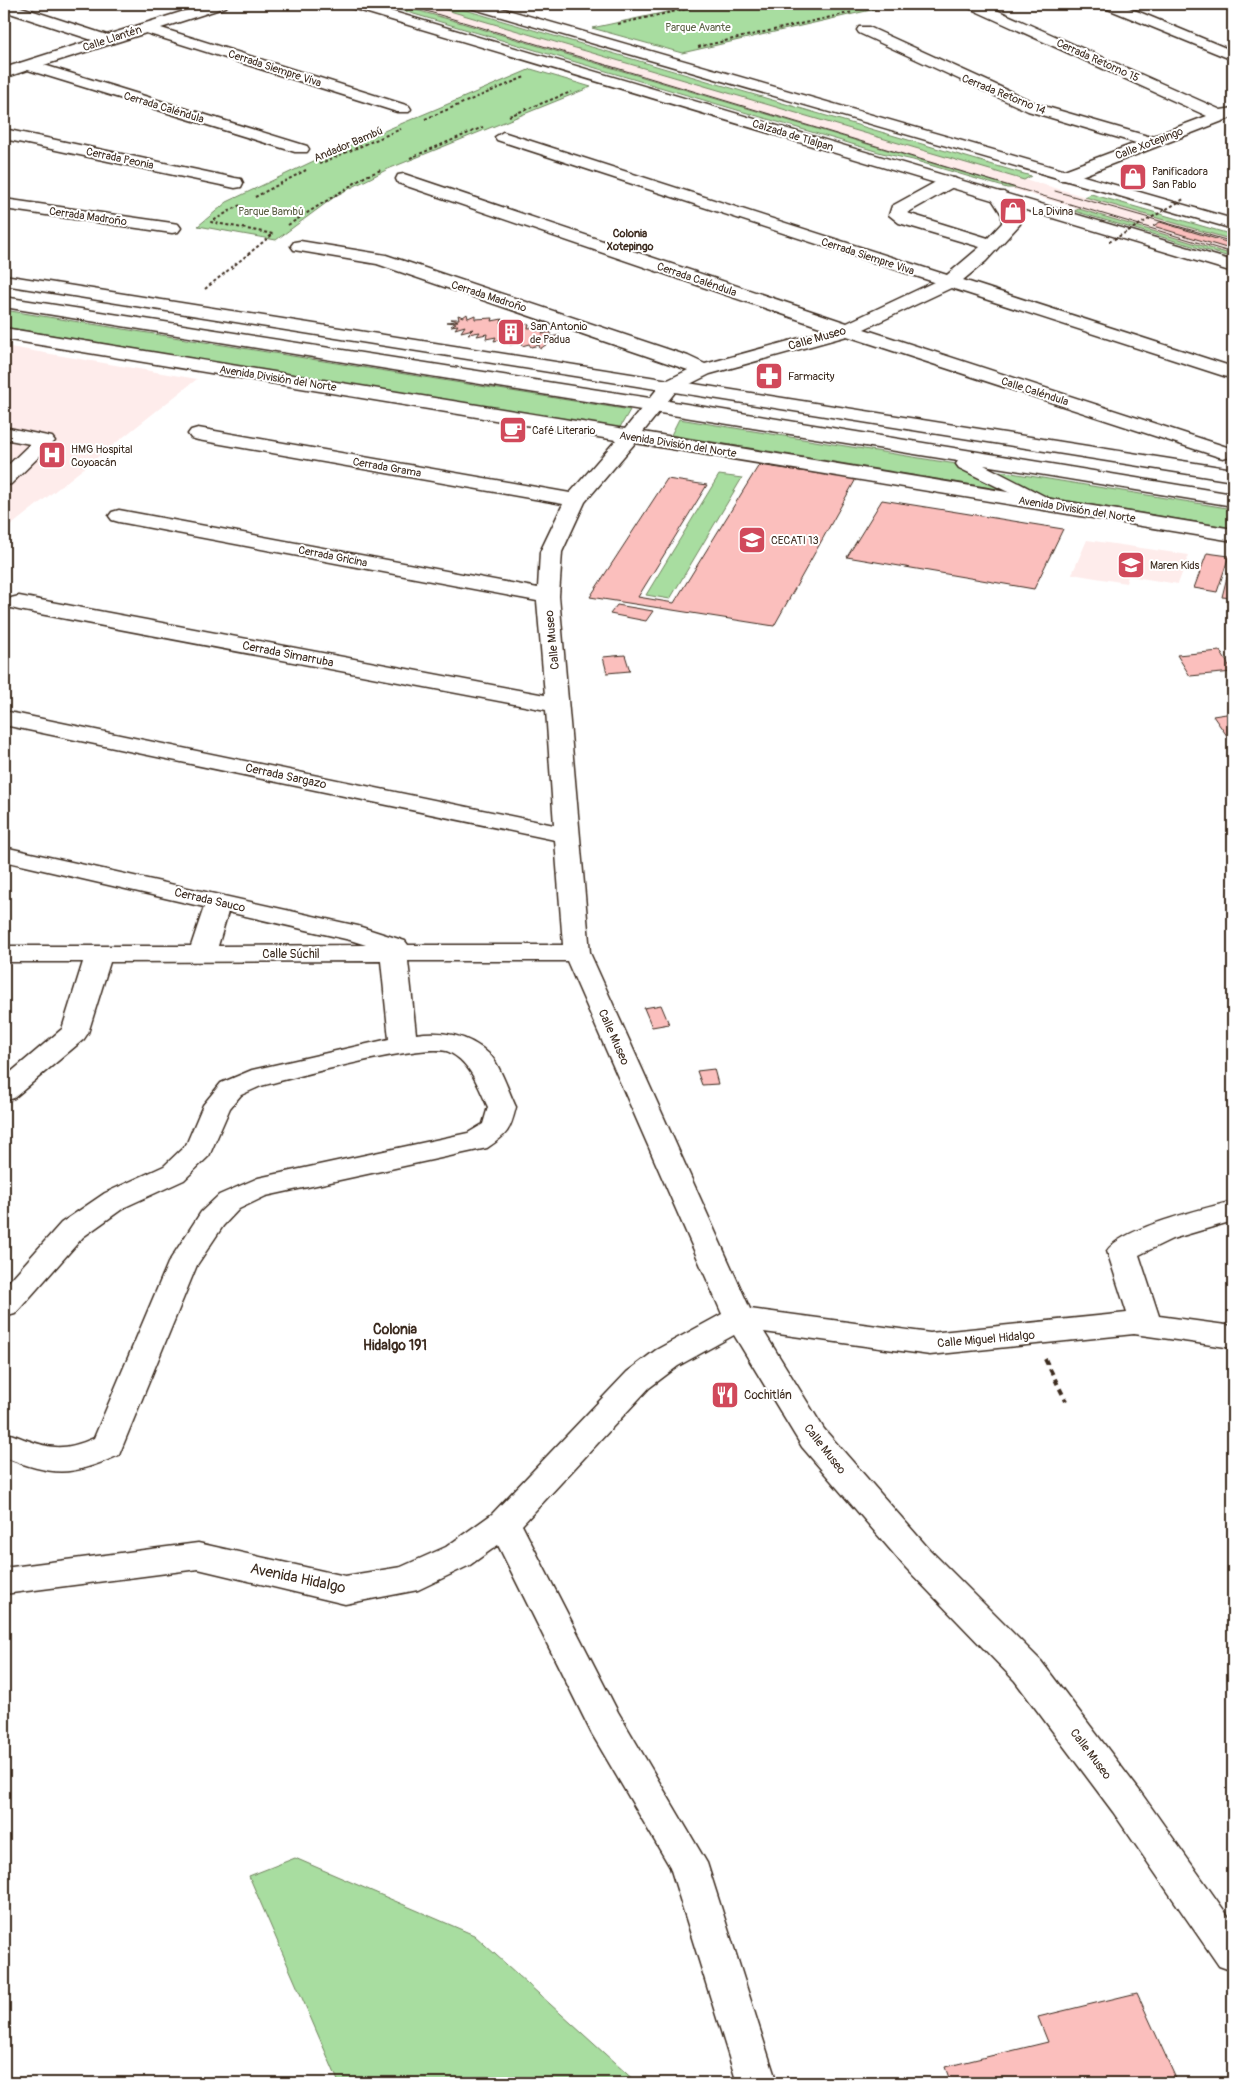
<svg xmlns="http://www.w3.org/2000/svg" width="1237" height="2087" viewBox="0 0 1237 2087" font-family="Pangolin,sans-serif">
<rect width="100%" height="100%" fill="#fff"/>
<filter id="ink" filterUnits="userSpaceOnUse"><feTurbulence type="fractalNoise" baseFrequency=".02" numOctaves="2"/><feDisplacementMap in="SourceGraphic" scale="10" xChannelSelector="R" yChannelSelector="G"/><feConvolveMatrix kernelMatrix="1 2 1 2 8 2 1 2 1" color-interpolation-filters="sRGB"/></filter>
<g filter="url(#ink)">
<!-- built -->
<g fill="#feeceb">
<path d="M 395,4 L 426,4 L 1233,240 L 1233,255 Z"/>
<path d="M 4,346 L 197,379 L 4,531 Z"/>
<path d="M 1087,540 L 1189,555 L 1178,584 L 1128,576 L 1126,583 L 1072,574 Z"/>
</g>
<!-- green -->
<g fill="#a8dda0" stroke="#72845f">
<path d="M 380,4 L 395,4 L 455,21 L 1015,188 L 1007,188 L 913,160 L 882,153 Z"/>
<path d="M 426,4 L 445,4 L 1031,176 L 1024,180 Z"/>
<path d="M 704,4 L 897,4 L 682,53 L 592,28 Z"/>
<path d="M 531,69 L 591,87 L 388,169 L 337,195 L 276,240 L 198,226 L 227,202 L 320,158 Z"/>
<path d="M 1091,194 L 1233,235 L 1233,240 L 1085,197 Z"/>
<path d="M 1079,209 L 1233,255 L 1233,258 L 1074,211 Z"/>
<path d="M 4,310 L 630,410 L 619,429 L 4,327 Z"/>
<path d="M 679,419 L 1233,509 L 1233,528 L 671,435 Z"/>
<path d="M 719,475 L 742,478 L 670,599 L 646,595 Z"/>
<path d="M 295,1858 L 474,1935 L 637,2083 L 339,2083 L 249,1876 Z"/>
</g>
<!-- building -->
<g fill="#fbbfbd" stroke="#3b2a1e">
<path d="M 1160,222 L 1233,244 L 1233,250 L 1153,226 Z"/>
<path d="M 467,314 L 468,318 L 475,315 L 475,319 L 493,318 L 492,321 L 502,319 L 501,323 L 511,321 L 512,324 L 521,322 L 519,326 L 529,324 L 528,328 L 537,327 L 536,331 L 544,329 L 542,334 L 551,332 L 551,337 L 560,335 L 540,349 L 539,345 L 531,347 L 529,344 L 522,346 L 521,342 L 510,345 L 512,341 L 501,343 L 503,339 L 494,341 L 496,337 L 486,339 L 487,334 L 477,336 L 480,332 L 468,334 L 473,329 L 461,332 L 465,326 L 455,329 L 458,325 L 451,326 L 456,323 L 446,322 L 458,321 L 451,319 L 459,319 L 458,315 L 463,317 Z"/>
<path d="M 510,426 L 522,427 L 518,433 L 504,432 Z"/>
<path d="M 759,465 L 856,479 L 774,626 L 590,597 L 667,479 L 707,485 L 638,597 L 674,603 Z"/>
<path d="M 882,500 L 1063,529 L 1034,589 L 847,557 Z"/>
<path d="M 1207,553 L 1229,556 L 1217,592 L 1194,588 Z"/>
<path d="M 1233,553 L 1233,598 L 1222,597 Z"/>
<path d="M 617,605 L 653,611 L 646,621 L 610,614 Z"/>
<path d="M 1220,651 L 1233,672 L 1190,676 L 1177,655 Z"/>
<path d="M 625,655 L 630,671 L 607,673 L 603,657 Z"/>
<path d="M 1233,713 L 1233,739 L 1230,740 L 1213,716 Z"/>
<path d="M 661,1005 L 669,1024 L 652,1027 L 644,1008 Z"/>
<path d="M 714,1069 L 718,1084 L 702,1085 L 697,1071 Z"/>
<path d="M 1137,1993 L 1178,2083 L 951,2083 L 945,2067 L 1048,2042 L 1038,2017 Z"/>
</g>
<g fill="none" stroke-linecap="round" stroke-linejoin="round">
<!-- minor casing -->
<g stroke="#3b2a1e" stroke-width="3">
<g id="minor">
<path d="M 4,4 L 12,4 L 107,35 L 207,4 L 228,4 L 226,7 L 161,28 L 409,106 L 411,109 L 409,112 L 397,112 L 146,33 L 44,65 L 307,146 L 309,149 L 307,152 L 295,152 L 28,70 L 4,78 L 4,68 L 92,40 L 4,11 Z"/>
<path d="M 968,4 L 983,4 L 1221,110 L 1233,108 L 1233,117 L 1071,180 L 1059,180 L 1057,176 L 1059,172 L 1136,143 L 1028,111 L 859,33 L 857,30 L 859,27 L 869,27 L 1040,105 L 1151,137 L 1207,116 L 969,8 Z"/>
<path d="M 1101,4 L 1120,4 L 1233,51 L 1233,60 L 1103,7 Z"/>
<path d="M 4,129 L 235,178 L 241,179 L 243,183 L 241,187 L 235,188 L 4,139 Z"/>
<path d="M 503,132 L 947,275 L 980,247 L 899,223 L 889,215 L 892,206 L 943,178 L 955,178 L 957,182 L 955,186 L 907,213 L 988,238 L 1002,223 L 1002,215 L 990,196 L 992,192 L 1004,192 L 1020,215 L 1020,224 L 986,261 L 963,280 L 1233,367 L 1233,379 L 951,288 L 864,329 L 1230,448 L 1233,452 L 1230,456 L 1223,458 L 1216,456 L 847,336 L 710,374 L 676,391 L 643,432 L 1233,529 L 1233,541 L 635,443 L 585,502 L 562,552 L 559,596 L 590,953 L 750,1309 L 930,1333 L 1127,1313 L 1107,1251 C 1121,1228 1206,1208 1233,1201 L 1233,1221 L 1172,1239 L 1139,1255 L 1159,1316 L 1233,1326 L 1233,1348 L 1134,1334 L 930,1355 L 764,1332 L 824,1429 L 930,1550 L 1041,1661 L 1139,1790 L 1233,1923 L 1233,1971 L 1219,1966 L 1113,1812 L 1015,1681 L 906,1568 L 802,1447 L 734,1335 L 678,1366 L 649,1388 L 522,1525 L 618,1712 L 707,1863 L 777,2083 L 737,2083 L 670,1867 L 592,1734 L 498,1545 L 470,1565 L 418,1590 L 345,1604 L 198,1569 L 4,1594 L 4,1568 L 198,1543 L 345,1576 L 401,1567 L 446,1547 L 492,1514 L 627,1372 L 656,1350 L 722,1314 L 567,961 L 408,961 L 416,1034 C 442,1030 469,1035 489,1054 C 500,1064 509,1093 516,1107 C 510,1131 508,1134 487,1148 L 266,1196 L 239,1209 L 223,1226 L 197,1265 L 119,1455 C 70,1477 53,1476 4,1457 L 4,1432 C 42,1444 54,1456 94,1438 L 168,1263 L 201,1212 L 219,1195 L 258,1178 L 468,1133 L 483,1124 L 488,1107 C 478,1086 471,1063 449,1052 C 426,1041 293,1078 261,1086 L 241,1095 L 230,1108 L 209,1156 L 184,1180 L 125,1207 L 83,1237 L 15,1314 L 4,1317 L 4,1287 L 61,1223 L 105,1193 L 164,1166 L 186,1145 L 203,1105 L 221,1083 L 252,1070 L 389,1039 L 381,961 L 110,962 L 88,1033 L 84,1039 L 14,1098 L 4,1101 L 4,1078 L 62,1029 L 83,962 L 4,962 L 4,946 L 191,946 L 204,907 L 4,861 L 4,847 L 358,926 L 405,941 L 408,945 L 563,945 L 555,840 L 4,725 L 4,711 L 554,825 L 546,710 L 19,610 L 11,608 L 8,603 L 11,598 L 19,596 L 545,695 L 537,601 L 119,522 L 112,520 L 109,516 L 112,512 L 119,510 L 538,588 L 540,552 L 563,504 L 198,440 L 191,438 L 188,434 L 191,430 L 198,428 L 570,493 L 616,440 L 4,339 L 4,328 L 625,429 L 662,383 L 688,370 L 377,264 L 300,251 L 294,250 L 291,246 L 294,242 L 300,241 L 386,255 L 688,356 L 705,364 L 829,330 L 398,183 L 396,179 L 398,175 L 404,174 L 847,323 L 934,282 L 497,140 L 495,137 ZM 228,912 L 350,940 L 366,945 L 218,946 Z"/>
<path d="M 4,199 L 172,223 L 178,224 L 181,228 L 178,232 L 172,233 L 4,209 Z"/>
<path d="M 4,427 L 52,437 L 55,441 L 11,484 L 4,486 L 4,469 L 30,444 L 4,439 Z"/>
</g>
</g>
<!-- major casing -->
<g stroke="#3b2a1e" stroke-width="3">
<g id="major">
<path d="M 4,275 L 1233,469 L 1233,481 L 4,285 Z"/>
<path d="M 4,297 L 656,399 L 1233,494 L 1233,506 L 984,465 L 1052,500 L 1055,504 L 1052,508 L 1045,510 L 959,468 L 956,464 L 958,461 L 4,307 Z"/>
</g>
</g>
<!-- highway casing -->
<g stroke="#3b2a1e" stroke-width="3">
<g id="highway">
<path d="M 346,4 L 367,4 L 1233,261 L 1233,272 L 348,7 Z"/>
<path d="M 465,4 L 487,4 L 1233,219 L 1233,229 L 467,7 Z"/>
</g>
</g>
<!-- path-far1 -->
<g stroke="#3b2a1e" stroke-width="2" stroke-dasharray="3 2.5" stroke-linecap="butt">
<path d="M 866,9 L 890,4"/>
<path d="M 618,24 L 708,4"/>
<path d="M 698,47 L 853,12"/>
<path d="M 509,116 L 571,92"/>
<path d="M 425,119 L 525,77"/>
<path d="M 410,158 L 483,127"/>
<path d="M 319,164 L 401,129"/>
<path d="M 255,197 L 306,170"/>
<path d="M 288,225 L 366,176 L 381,170"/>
<path d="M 205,289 L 273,234 L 211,222 L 240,205"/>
</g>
<!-- path -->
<path stroke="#3b2a1e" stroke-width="4" stroke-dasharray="6 5" stroke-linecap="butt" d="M 1045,1359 L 1066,1401"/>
<!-- minor -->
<use href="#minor" fill="#fff" fill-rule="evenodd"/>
<!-- major -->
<use href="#major" fill="#fff" fill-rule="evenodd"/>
<!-- highway -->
<use href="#highway" fill="#fff" fill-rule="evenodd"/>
<!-- tram -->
<g stroke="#3b2a1e" stroke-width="1">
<path d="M 403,4 L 1233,253"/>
<path d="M 1055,191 L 1233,242"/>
</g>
<!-- path-bridge -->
<path stroke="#3b2a1e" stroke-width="2" stroke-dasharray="3 2.5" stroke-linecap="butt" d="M 1109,242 L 1184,199"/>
</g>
</g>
<!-- icons -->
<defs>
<g id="shop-square" transform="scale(1.4375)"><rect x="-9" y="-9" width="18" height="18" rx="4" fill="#d1495b" stroke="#fff"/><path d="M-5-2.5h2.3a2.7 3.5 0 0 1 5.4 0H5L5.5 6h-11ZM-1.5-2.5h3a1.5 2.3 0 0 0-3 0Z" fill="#fff"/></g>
<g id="building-square" transform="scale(1.4375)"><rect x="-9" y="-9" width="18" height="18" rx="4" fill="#d1495b" stroke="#fff"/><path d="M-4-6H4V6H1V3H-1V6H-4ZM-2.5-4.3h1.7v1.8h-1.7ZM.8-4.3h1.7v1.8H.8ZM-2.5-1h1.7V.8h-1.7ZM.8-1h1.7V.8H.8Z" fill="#fff"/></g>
<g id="pharmacy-square" transform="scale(1.4375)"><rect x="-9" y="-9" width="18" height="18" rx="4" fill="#d1495b" stroke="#fff"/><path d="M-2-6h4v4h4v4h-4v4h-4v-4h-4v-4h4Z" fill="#fff"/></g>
<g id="cafe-square" transform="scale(1.4375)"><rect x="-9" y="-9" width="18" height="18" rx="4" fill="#d1495b" stroke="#fff"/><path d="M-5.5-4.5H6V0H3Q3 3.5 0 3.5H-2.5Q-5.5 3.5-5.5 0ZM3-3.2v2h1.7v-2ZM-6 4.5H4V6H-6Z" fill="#fff"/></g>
<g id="hospital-square" transform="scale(1.4375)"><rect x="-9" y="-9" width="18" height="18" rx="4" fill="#d1495b" stroke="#fff"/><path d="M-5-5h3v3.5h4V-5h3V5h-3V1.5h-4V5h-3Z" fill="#fff"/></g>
<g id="university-square" transform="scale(1.4375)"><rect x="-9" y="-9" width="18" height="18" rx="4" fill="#d1495b" stroke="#fff"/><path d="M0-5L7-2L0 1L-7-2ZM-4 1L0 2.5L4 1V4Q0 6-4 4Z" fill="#fff"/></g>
<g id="school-square" transform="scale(1.4375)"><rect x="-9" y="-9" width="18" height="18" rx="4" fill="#d1495b" stroke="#fff"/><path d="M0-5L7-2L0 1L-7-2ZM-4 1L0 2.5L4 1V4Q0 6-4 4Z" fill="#fff"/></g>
<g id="restaurant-square" transform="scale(1.4375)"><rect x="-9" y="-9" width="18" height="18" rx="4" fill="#d1495b" stroke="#fff"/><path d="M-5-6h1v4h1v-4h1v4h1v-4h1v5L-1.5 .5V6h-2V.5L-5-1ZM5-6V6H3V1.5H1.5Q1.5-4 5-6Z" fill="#fff"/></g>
</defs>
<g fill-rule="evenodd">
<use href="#shop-square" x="1133" y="177"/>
<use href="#shop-square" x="1013" y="211"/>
<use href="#building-square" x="511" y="332"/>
<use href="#pharmacy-square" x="769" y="376"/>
<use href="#cafe-square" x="513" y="430"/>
<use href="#hospital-square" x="52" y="455"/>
<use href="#university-square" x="752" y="540"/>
<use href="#school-square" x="1131" y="565"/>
<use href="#restaurant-square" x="725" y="1395"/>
</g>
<g text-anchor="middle" stroke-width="4" stroke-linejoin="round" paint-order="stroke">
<!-- far-park labels -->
<g font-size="11" fill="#5c6045" stroke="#fff">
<text x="698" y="31">Parque Avante</text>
<text x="271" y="215">Parque Bambú</text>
</g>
<!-- far-street labels -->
<g font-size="11" fill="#3b2a1e" stroke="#fff">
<text transform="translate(112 38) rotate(-18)" y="4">Calle Llantén</text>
<text transform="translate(1098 60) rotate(24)" y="4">Cerrada Retorno 15</text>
<text transform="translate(275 68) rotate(18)" y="4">Cerrada Siempre Viva</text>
<text transform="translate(1004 94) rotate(22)" y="4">Cerrada Retorno 14</text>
<text transform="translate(164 107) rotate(17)" y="4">Cerrada Caléndula</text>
<text transform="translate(793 135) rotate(17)" y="4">Calzada de Tlalpan</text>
<text transform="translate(1149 143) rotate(-21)" y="4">Calle Xotepingo</text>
<text transform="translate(348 144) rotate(-23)" y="4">Andador Bambú</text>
<text transform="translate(120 158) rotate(12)" y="4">Cerrada Peonia</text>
<text transform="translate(88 216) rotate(8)" y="4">Cerrada Madroño</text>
<text transform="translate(868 256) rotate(18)" y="4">Cerrada Siempre Viva</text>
<text transform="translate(697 279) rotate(19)" y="4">Cerrada Caléndula</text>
<text transform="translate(489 296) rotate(18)" y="4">Cerrada Madroño</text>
<text transform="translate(278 378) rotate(9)" y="4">Avenida División del Norte</text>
<text transform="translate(1035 391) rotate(18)" y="4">Calle Caléndula</text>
<text transform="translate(678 444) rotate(9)" y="4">Avenida División del Norte</text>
<text transform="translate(387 467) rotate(10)" y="4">Cerrada Grama</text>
<text transform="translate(1077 509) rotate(9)" y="4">Avenida División del Norte</text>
<text transform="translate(333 556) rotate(11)" y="4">Cerrada Gricina</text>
</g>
<!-- far-poi labels -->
<g font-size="11" fill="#3b2a1e" stroke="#fff" text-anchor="start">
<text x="1152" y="175">Panificadora<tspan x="1152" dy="13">San Pablo</tspan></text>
<text x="1032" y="215">La Divina</text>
<text x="530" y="330">San Antonio<tspan x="530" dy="13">de Padua</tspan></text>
<text x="788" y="380">Farmacity</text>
<text x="532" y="434">Café Literario</text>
<text x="71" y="453">HMG Hospital<tspan x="71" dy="13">Coyoacán</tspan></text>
<text x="771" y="544">CECATI 13</text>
<text x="1150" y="569">Maren Kids</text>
</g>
<!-- far-neighbourhood labels -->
<g font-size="11" font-weight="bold" fill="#3b2a1e" stroke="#fff">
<text x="630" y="237">Colonia<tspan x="630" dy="13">Xotepingo</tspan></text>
</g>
<!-- street labels -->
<g font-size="12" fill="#3b2a1e" stroke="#fff">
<text transform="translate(817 338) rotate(-16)" y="4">Calle Museo</text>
<text transform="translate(552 640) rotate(-96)" y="4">Calle Museo</text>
<text transform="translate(288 654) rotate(11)" y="4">Cerrada Simarruba</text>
<text transform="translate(286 776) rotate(12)" y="4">Cerrada Sargazo</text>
<text transform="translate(210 900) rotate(13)" y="4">Cerrada Sauco</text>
<text x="291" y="958">Calle Súchil</text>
<text transform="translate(614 1037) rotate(66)" y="4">Calle Museo</text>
<text transform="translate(986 1339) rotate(-5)" y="4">Calle Miguel Hidalgo</text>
<text transform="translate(825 1449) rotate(52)" y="4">Calle Museo</text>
<text transform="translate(1091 1754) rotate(53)" y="4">Calle Museo</text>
</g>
<!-- poi labels -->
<g font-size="12" fill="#3b2a1e" stroke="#fff" text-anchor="start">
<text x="744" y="1399">Cochitlán</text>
</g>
<!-- neighbourhood labels -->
<g font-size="14" font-weight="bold" fill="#3b2a1e" stroke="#fff">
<text x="395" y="1334">Colonia<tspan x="395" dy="16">Hidalgo 191</tspan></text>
</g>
<!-- near-street labels -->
<g font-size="15" fill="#3b2a1e" stroke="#fff">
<text transform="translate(298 1578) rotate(12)" y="5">Avenida Hidalgo</text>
</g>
</g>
<!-- margin -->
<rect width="1237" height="2087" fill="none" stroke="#fff" stroke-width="20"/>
<rect x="10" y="10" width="1217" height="2067" fill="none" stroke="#3b2a1e" stroke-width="2" filter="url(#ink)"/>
</svg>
